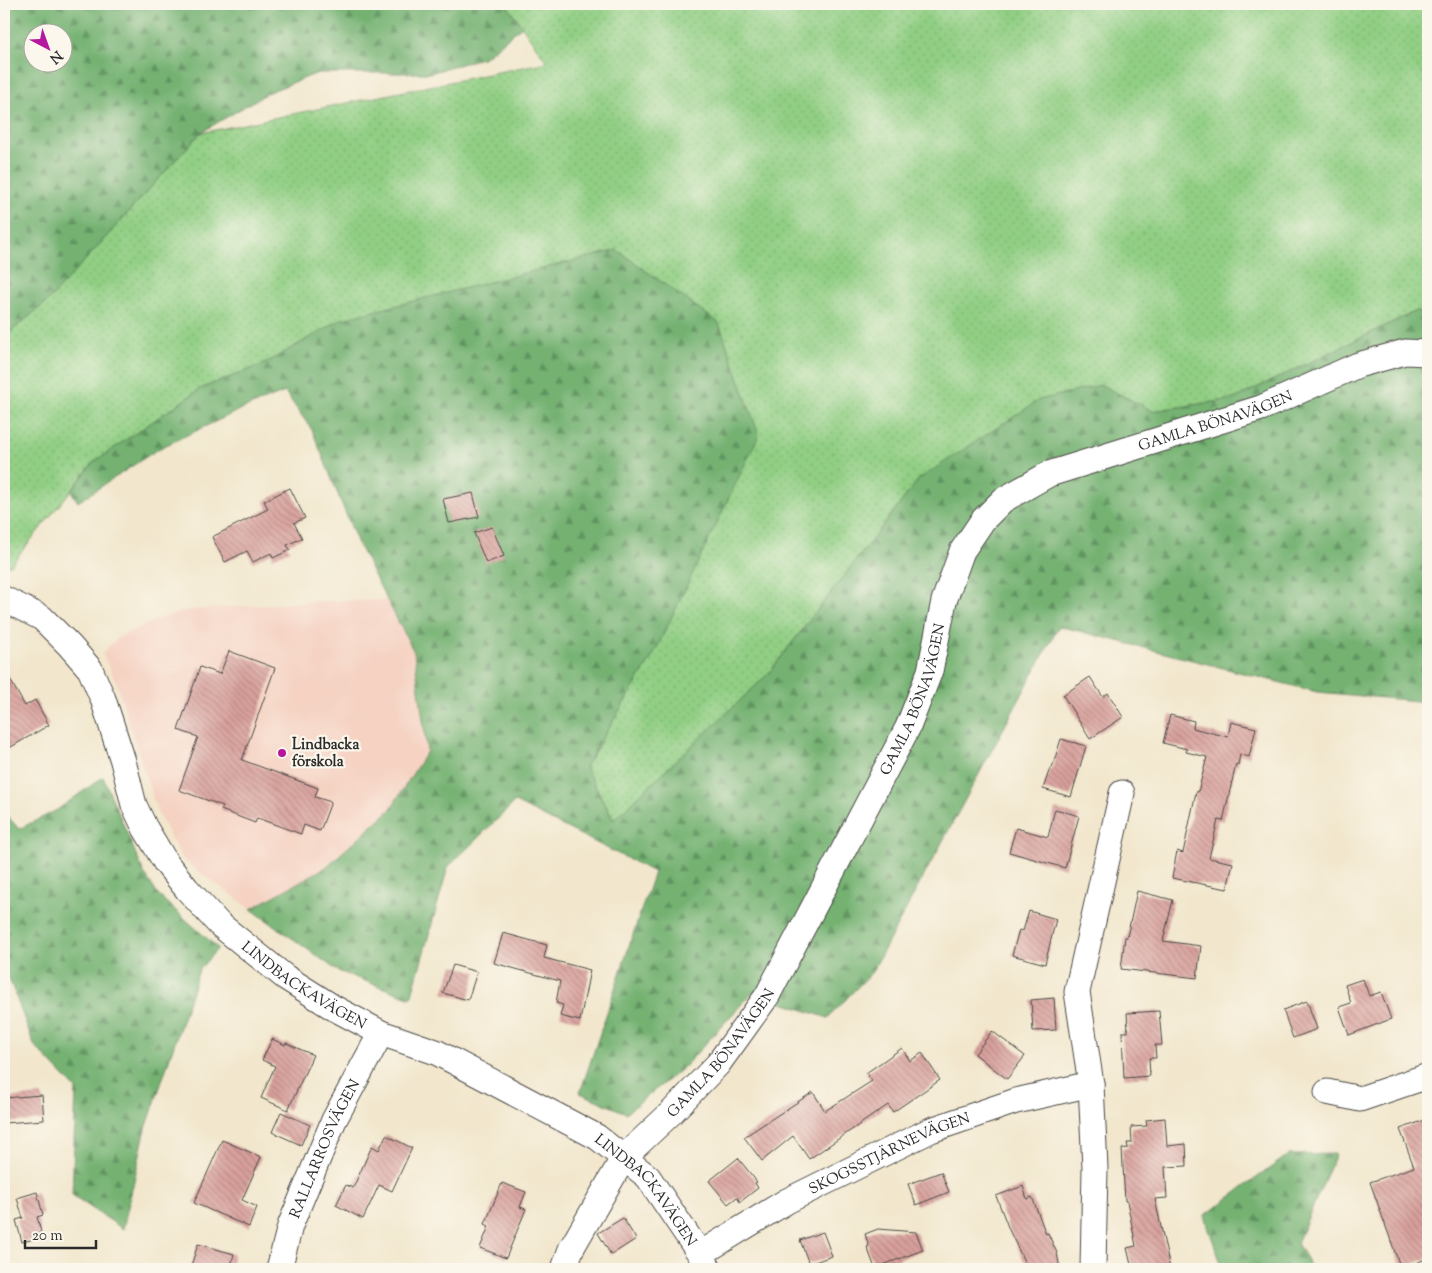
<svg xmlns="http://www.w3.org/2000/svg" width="1432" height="1273" viewBox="0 0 1432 1273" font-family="'Sorts Mill Goudy',serif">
<defs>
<pattern id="grass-dots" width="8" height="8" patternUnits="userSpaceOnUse" patternTransform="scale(1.25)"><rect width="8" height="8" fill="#91cf84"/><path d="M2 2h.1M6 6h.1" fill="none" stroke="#7db272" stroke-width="1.8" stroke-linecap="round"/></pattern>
<pattern id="forest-firs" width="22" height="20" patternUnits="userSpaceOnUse" patternTransform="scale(1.25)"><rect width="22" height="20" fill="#74b272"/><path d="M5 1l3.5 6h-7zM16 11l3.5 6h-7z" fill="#5f915e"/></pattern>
<pattern id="building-back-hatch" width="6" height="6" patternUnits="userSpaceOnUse" patternTransform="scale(1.25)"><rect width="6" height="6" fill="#d9a09c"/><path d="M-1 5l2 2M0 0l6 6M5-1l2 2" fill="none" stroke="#b0837f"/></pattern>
</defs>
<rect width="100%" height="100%" fill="#fbf7ec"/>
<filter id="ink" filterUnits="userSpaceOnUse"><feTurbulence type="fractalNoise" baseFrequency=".02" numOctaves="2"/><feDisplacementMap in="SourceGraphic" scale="10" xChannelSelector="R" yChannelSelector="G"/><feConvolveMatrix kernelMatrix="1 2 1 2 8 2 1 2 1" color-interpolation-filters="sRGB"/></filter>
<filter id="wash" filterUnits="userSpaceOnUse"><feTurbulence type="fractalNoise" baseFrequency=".0096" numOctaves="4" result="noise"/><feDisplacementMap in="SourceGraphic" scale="20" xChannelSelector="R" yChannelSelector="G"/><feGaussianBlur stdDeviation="1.12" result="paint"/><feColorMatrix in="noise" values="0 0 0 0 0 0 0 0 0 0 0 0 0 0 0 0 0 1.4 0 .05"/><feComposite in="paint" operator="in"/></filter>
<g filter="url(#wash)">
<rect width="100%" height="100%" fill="#f2e7cd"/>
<!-- built -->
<path fill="#f5d2c2" d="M 387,600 L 414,652 L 427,751 L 390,810 L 326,867 L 251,909 L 182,859 L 158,814 L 116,682 L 102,653 L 118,638 L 160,618 L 188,610 L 321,601 Z"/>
<!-- grass -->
<path fill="url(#grass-dots)" stroke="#5e7d58" d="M 506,4 L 1428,4 L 1428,314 L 1416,311 L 1234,399 L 1152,411 L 1101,385 L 919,479 L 768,674 L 614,820 L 585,767 L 654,654 L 342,319 L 266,363 L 200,389 L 94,462 L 10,566 L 4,563 L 4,337 L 49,300 L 200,133 L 547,62 Z"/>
<!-- forest -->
<g fill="url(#forest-firs)" stroke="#506e4e" fill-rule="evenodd">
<path d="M 4,4 L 506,4 L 522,26 L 485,57 L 430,73 L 318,73 L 269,92 L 200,133 L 49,300 L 4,337 ZM 32,32 L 62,32 L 62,62 L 32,62 Z"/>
<path d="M 617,250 L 719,323 L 759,435 L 654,654 L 585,767 L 613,820 L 768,674 L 919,479 L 1039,400 L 1101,385 L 1153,411 L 1234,399 L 1416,311 L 1428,314 L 1428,702 L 1317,692 L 1059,626 L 872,972 L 828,1018 L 752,993 L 683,1068 L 626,1113 L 580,1093 L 654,872 L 515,802 L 448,867 L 411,998 L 338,971 L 251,909 L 326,867 L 390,810 L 427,751 L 414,652 L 358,544 L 312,430 L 285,392 L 242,409 L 158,449 L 78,502 L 71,491 L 94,462 L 200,389 L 266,363 L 342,319 Z"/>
<path d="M 103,777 L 144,873 L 158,895 L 218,948 L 199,970 L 145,1132 L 123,1229 L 72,1195 L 76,1089 L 34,1045 L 10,981 L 4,972 L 4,812 L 19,829 L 57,810 Z"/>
<path d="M 1336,1154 L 1297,1243 L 1312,1269 L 1223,1269 L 1204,1216 L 1288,1155 Z"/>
</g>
<g id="blocks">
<!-- building -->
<g fill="url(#building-back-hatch)">
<path d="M 290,488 L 305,518 L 294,523 L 302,538 L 287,545 L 290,550 L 273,558 L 271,553 L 253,562 L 247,551 L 225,562 L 212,537 L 268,509 L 264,501 Z"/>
<path d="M 473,493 L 479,517 L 449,523 L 443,499 Z"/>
<path d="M 492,527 L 504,556 L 486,563 L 474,533 Z"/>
<path d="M 229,651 L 275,668 L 242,760 L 318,788 L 315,797 L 331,802 L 320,831 L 304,825 L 301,834 L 257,818 L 255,823 L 221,810 L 223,806 L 179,790 L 198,737 L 178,730 L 200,667 L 220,674 Z"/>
<path d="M 4,669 L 25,706 L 35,700 L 49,725 L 4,751 Z"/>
<path d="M 1090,677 L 1103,697 L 1108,693 L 1123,717 L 1090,739 L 1063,695 Z"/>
<path d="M 1170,715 L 1194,721 L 1193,728 L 1228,737 L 1231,722 L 1256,728 L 1249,757 L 1240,754 L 1238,765 L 1236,764 L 1223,821 L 1218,820 L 1209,858 L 1233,863 L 1227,889 L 1172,878 L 1177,851 L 1183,853 L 1196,792 L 1198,792 L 1207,757 L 1186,752 L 1187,749 L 1163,743 Z"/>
<path d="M 1061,739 L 1086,746 L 1071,797 L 1043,789 L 1050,768 L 1052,768 Z"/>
<path d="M 1055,809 L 1079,816 L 1065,868 L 1009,852 L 1016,828 L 1048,837 Z"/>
<path d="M 1137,891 L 1173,900 L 1163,941 L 1201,946 L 1197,978 L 1121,969 L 1125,937 L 1127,937 Z"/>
<path d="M 1029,911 L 1056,919 L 1045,964 L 1012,955 L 1019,930 L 1023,931 Z"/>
<path d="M 503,933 L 547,945 L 544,958 L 590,970 L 580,1021 L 560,1016 L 563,1005 L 556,1003 L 560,981 L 494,963 Z"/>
<path d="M 453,965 L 477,972 L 468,1000 L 443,993 Z"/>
<path d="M 1363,979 L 1369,996 L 1381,992 L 1391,1019 L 1349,1035 L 1339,1007 L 1351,1003 L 1345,985 Z"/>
<path d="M 1054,998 L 1056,1030 L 1033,1031 L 1031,1000 Z"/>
<path d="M 1307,1001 L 1317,1029 L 1293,1038 L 1283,1010 Z"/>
<path d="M 1159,1011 L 1162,1045 L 1155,1045 L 1156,1058 L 1149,1058 L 1150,1076 L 1124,1078 L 1122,1032 L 1128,1032 L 1127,1013 Z"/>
<path d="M 992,1031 L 1025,1056 L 1007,1079 L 975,1054 Z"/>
<path d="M 272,1039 L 285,1045 L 286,1043 L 313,1055 L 288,1110 L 261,1098 L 275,1066 L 262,1060 Z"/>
<path d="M 902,1048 L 910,1061 L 922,1053 L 940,1080 L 893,1112 L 888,1105 L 809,1159 L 793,1136 L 762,1161 L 744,1137 L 813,1092 L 825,1111 L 872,1081 L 866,1073 Z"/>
<path d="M 42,1095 L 44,1120 L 4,1123 L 4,1098 Z"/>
<path d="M 281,1112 L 310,1125 L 301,1145 L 272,1132 Z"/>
<path d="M 1165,1118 L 1167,1146 L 1186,1144 L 1187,1166 L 1165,1167 L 1167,1198 L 1155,1199 L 1170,1269 L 1132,1269 L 1127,1248 L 1136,1246 L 1127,1201 L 1125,1201 L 1122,1149 L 1128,1148 L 1127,1143 L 1132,1143 L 1131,1127 L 1147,1126 L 1146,1120 Z"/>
<path d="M 1428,1119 L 1428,1258 L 1401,1269 L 1370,1182 L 1414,1167 L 1400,1129 Z"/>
<path d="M 386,1135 L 412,1148 L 392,1191 L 379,1185 L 363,1219 L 336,1205 L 346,1185 L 353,1188 L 372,1146 L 379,1150 Z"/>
<path d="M 222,1140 L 261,1157 L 242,1200 L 257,1207 L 249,1227 L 194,1203 Z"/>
<path d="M 738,1158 L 757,1182 L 755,1183 L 758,1188 L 740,1202 L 737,1197 L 728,1204 L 709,1181 Z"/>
<path d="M 941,1172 L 949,1192 L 916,1205 L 908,1184 Z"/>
<path d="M 502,1183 L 526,1192 L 520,1207 L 526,1209 L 506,1258 L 480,1248 L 489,1226 L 485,1224 Z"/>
<path d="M 1023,1186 L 1027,1199 L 1032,1197 L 1046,1234 L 1048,1233 L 1057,1253 L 1060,1269 L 1028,1269 L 1010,1232 L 996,1196 Z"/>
<path d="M 37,1192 L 43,1215 L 37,1217 L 41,1232 L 39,1233 L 40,1238 L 22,1242 L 16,1220 L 23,1218 L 17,1198 Z"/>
<path d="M 623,1218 L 636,1239 L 611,1255 L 598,1233 Z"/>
<path d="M 878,1229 L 916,1232 L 923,1250 L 875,1268 L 867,1247 L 869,1246 L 865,1234 Z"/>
<path d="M 823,1232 L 832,1256 L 809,1264 L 800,1240 Z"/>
<path d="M 198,1244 L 234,1254 L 230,1269 L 190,1269 Z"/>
</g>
</g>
</g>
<g filter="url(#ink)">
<use href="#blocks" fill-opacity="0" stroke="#494743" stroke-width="1"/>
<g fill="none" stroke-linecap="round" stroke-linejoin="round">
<!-- minor casing -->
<g stroke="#494743" stroke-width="27">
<g id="minor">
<path id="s1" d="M 4,599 L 42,618 L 69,645 L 90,669 L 103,699 L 123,761 L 134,805 L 145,828 L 166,863 L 187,889 L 219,924 L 285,977 L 334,1008 L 381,1033 L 436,1052 L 597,1137 L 648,1177 L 700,1254 L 709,1269"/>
<path d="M 1327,1092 L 1360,1099 L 1428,1076"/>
<path id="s2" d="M 700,1254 L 787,1201 L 931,1130 L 1016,1101 L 1091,1084"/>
<path id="s3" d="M 279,1269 L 290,1226 L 334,1120 L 381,1033"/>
<path id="s4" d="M 564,1269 L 571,1249 L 624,1157 L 671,1113 L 718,1064 L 767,996 L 908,727 L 930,671 L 944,601 L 962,551 L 983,520 L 1003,500 L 1049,474 L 1261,408 L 1358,365 L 1405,352 L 1428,353"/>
<path d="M 1093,1269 L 1095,1168 L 1091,1084 L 1077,992 L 1122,793"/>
</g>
</g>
<!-- minor -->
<use href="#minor" stroke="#fff" stroke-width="25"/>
</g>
</g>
<!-- markers -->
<circle fill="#b5179e" stroke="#fbf7ec" stroke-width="2" cx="282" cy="753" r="5"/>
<g text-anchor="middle" stroke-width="4.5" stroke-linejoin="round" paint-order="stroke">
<!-- street labels -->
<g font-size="15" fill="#2b2b2b" stroke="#fbf7ec">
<text dy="5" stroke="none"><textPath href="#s4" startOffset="1125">GAMLA BÖNAVÄGEN</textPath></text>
<text dy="5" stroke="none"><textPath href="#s4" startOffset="675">GAMLA BÖNAVÄGEN</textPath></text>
<text dy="5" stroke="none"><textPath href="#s1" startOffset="508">LINDBACKAVÄGEN</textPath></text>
<text dy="5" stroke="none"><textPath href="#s4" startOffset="270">GAMLA BÖNAVÄGEN</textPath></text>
<text dy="5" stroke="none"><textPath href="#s3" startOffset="129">RALLARROSVÄGEN</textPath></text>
<text dy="5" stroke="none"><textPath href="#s2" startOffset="215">SKOGSSTJÄRNEVÄGEN</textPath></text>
<text dy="5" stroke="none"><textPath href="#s1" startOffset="912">LINDBACKAVÄGEN</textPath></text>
</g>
<!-- poi labels -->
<g font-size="15" font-weight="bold" fill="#2b2b2b" stroke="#fbf7ec" text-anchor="start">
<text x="292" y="749">Lindbacka<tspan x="292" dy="17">förskola</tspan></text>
</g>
</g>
<!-- margin -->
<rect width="1432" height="1273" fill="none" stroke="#fbf7ec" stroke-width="20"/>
<!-- north arrow -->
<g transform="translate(48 48) rotate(139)"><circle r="24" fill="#fbf7ec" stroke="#a8a59f"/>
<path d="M0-4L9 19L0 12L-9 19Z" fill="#b5179e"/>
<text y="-8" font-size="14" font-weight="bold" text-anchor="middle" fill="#2b2b2b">N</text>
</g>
<!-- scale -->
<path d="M25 1240v8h71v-8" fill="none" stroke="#2b2b2b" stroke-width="2.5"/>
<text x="32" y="1240" font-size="15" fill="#2b2b2b" stroke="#fbf7ec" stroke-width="4" paint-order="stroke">20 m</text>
</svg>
